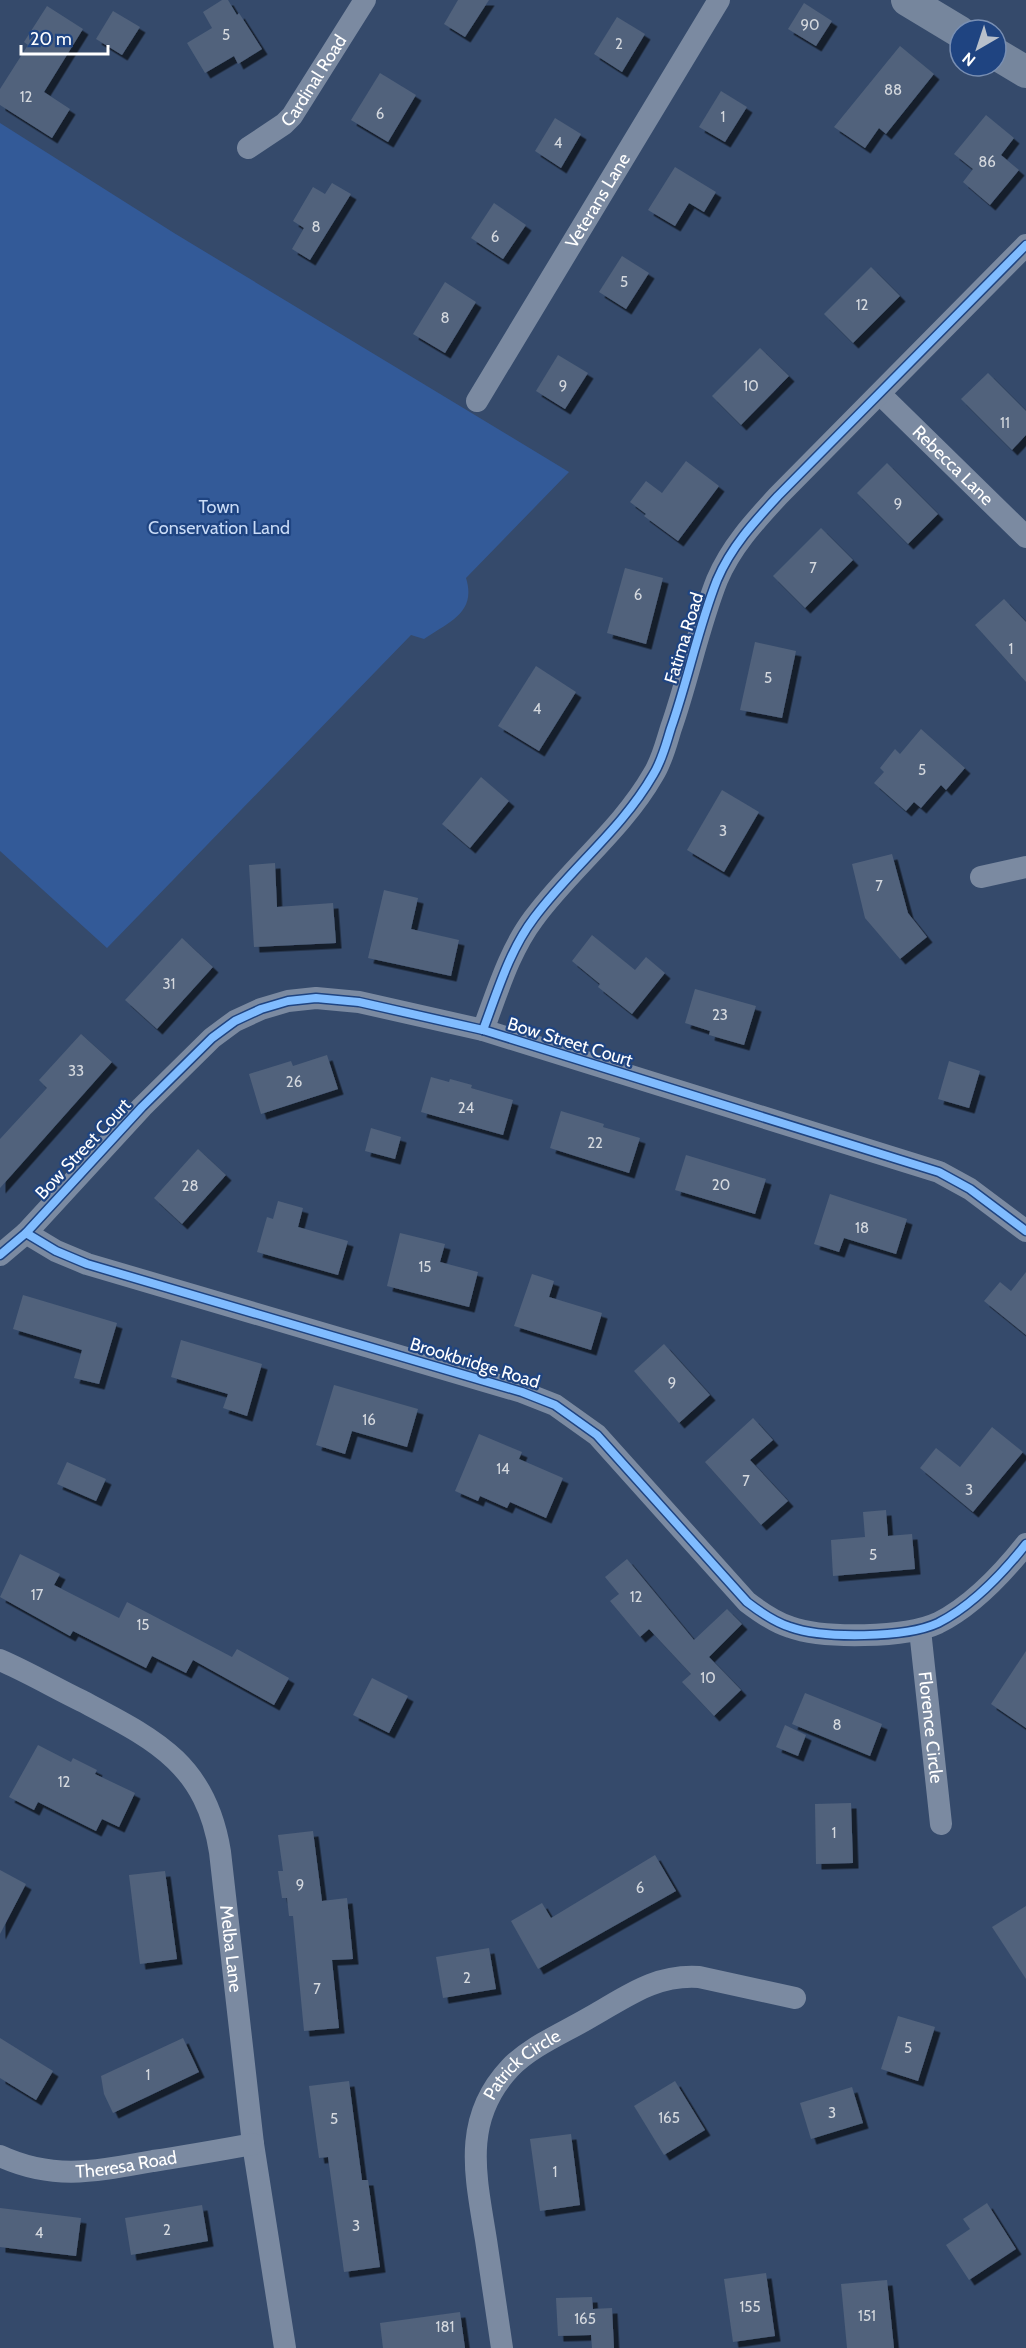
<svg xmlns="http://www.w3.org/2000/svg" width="1026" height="2348" viewBox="0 0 1026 2348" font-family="Cabin,sans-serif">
<defs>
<filter id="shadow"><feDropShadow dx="5.5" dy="5.5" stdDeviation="0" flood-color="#0009"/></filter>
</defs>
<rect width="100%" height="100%" fill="#354a6b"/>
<!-- green -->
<path fill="#335a98" d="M 0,123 L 174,233 L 569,472 L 466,578 C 477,613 448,622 424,639 L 411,635 L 107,948 L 0,851 Z"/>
<!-- building -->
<g fill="#51627c" filter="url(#shadow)">
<path d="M 222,0 L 228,0 L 237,15 L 239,13 L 262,49 L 238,64 L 234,56 L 205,73 L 187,43 L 212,28 L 203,12 Z"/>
<path d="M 458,0 L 489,0 L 465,37 L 444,24 Z"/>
<path d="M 804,3 L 832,21 L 816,46 L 788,29 Z"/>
<path d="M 47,6 L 83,29 L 44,92 L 70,109 L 52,138 L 0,105 L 0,89 L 28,45 L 24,42 Z"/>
<path d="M 113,11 L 140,27 L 122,55 L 96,39 Z"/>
<path d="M 617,17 L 645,34 L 622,72 L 594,54 Z"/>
<path d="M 900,46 L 934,74 L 886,134 L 879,128 L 865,148 L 834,127 Z"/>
<path d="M 380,73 L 416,95 L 388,142 L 351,120 Z"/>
<path d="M 721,91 L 747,107 L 725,142 L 699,127 Z"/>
<path d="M 986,115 L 1014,138 L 1001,155 L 1019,170 L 990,205 L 963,182 L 973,169 L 954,154 Z"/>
<path d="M 555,118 L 581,134 L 561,168 L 535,151 Z"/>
<path d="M 675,167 L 716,192 L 704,212 L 689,203 L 675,226 L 648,210 Z"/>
<path d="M 332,183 L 351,194 L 310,260 L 292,249 L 304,228 L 293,221 L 313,187 L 325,194 Z"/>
<path d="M 494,203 L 526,225 L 503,259 L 471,238 Z"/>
<path d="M 622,256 L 649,273 L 626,309 L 599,292 Z"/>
<path d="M 871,267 L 900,296 L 853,343 L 824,314 Z"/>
<path d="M 445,282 L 476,302 L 445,353 L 413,334 Z"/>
<path d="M 760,348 L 789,376 L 741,425 L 712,396 Z"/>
<path d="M 558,355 L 588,373 L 565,409 L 536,391 Z"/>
<path d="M 988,373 L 1026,411 L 1026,435 L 1012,450 L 961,399 Z"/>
<path d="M 686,461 L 719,486 L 678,541 L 644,516 L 646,514 L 630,502 L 646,481 L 662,493 Z"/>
<path d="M 887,463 L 938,514 L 908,544 L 857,493 Z"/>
<path d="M 821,528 L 853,560 L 805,608 L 773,576 Z"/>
<path d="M 625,568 L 663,578 L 646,644 L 607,633 Z"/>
<path d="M 1004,599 L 1026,622 L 1026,682 L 975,625 Z"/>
<path d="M 755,642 L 796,651 L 782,718 L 740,710 Z"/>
<path d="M 536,666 L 576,692 L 539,751 L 498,726 Z"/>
<path d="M 921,729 L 965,768 L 946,790 L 941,785 L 921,808 L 914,802 L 906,811 L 874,783 L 884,772 L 880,768 L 895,749 L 900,754 Z"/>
<path d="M 481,777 L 509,801 L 470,848 L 442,824 Z"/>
<path d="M 722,790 L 759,812 L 724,872 L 687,850 Z"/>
<path d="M 892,854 L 908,913 L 927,937 L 900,959 L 865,918 L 852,864 Z"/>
<path d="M 275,863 L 277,907 L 333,903 L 336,943 L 254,947 L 249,865 Z"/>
<path d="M 384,890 L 418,898 L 411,929 L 459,940 L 451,976 L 368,958 Z"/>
<path d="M 592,935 L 635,970 L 646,957 L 665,973 L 632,1014 L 598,987 L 600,984 L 572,961 Z"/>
<path d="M 182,938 L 213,967 L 157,1029 L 125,1000 Z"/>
<path d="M 695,989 L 756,1006 L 744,1045 L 709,1035 L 710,1031 L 685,1023 Z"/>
<path d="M 81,1034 L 112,1062 L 0,1188 L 0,1139 L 47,1088 L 39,1080 Z"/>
<path d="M 327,1055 L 338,1089 L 261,1114 L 249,1074 L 291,1061 L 293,1066 Z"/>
<path d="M 949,1061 L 980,1071 L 969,1108 L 938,1099 Z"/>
<path d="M 431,1077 L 449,1082 L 450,1079 L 472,1085 L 471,1088 L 513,1100 L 503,1135 L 421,1112 Z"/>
<path d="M 561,1111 L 604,1124 L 603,1127 L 640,1138 L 629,1173 L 550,1148 Z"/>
<path d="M 371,1128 L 401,1137 L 395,1159 L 365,1151 Z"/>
<path d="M 198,1149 L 226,1175 L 182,1224 L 154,1198 Z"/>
<path d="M 686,1155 L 766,1179 L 755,1214 L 675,1190 Z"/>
<path d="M 830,1194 L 907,1219 L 896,1254 L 844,1238 L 839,1252 L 814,1244 Z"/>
<path d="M 278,1201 L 303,1208 L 298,1227 L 348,1241 L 338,1275 L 257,1252 L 267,1217 L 273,1219 Z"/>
<path d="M 400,1233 L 445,1244 L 440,1262 L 478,1272 L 469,1307 L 387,1286 Z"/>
<path d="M 1026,1272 L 1026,1335 L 984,1301 L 1000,1282 L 1011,1291 Z"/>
<path d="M 532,1274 L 554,1281 L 549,1297 L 602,1313 L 591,1350 L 514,1326 Z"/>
<path d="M 23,1295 L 117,1323 L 99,1384 L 74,1378 L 82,1350 L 13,1329 Z"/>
<path d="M 181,1340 L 262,1364 L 247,1416 L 223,1408 L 228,1394 L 171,1377 Z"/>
<path d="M 664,1344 L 710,1395 L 679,1423 L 634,1371 Z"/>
<path d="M 334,1385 L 418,1409 L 407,1447 L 352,1431 L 345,1454 L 316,1445 Z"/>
<path d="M 753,1418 L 773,1440 L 750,1460 L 788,1501 L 761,1525 L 705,1462 Z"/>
<path d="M 992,1427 L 1023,1452 L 973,1512 L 920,1468 L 936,1448 L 960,1467 Z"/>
<path d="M 479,1434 L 522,1452 L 519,1459 L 563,1478 L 546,1518 L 510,1502 L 507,1508 L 480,1496 L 478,1501 L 455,1491 Z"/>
<path d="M 67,1462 L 106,1479 L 96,1501 L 57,1484 Z"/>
<path d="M 886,1510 L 888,1536 L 912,1534 L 915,1569 L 833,1576 L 831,1540 L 865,1537 L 863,1512 Z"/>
<path d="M 20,1554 L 60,1574 L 54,1585 L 119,1618 L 127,1602 L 232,1657 L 237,1649 L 289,1678 L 274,1705 L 193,1660 L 186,1673 L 152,1656 L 146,1668 L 73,1631 L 70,1636 L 0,1597 Z"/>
<path d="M 627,1559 L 694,1640 L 727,1609 L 742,1624 L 709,1657 L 741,1690 L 714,1716 L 682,1682 L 691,1674 L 649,1629 L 640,1637 L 610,1601 L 619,1594 L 605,1577 Z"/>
<path d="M 1026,1651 L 1026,1728 L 991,1704 Z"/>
<path d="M 372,1678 L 408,1696 L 389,1733 L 353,1715 Z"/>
<path d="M 805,1693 L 882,1724 L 870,1756 L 792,1724 Z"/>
<path d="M 785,1725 L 806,1735 L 798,1756 L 776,1747 Z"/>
<path d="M 38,1745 L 71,1762 L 73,1758 L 97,1770 L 95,1774 L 135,1793 L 119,1827 L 102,1819 L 96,1831 L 38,1802 L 34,1810 L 9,1797 Z"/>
<path d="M 851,1803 L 853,1863 L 816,1864 L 815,1804 Z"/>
<path d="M 313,1831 L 322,1901 L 347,1898 L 353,1959 L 332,1960 L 339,2028 L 304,2031 L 293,1916 L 289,1916 L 287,1898 L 282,1898 L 278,1871 L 283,1871 L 278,1835 Z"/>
<path d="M 655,1855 L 676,1891 L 538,1969 L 511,1921 L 542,1903 L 551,1918 Z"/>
<path d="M 0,1870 L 26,1884 L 0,1934 Z"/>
<path d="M 165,1871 L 177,1959 L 140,1964 L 129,1875 Z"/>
<path d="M 1026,1906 L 1026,1979 L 992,1927 Z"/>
<path d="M 489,1948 L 496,1989 L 443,1998 L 436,1957 Z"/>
<path d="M 898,2016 L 935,2027 L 918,2081 L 881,2069 Z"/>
<path d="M 0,2038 L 53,2071 L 36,2100 L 0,2078 Z"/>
<path d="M 183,2038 L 199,2072 L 113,2113 L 104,2094 L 101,2076 Z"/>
<path d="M 349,2081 L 362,2180 L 368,2180 L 380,2267 L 344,2272 L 328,2157 L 319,2158 L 309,2086 Z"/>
<path d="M 675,2081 L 705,2130 L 664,2155 L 634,2106 Z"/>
<path d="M 852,2087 L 863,2123 L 811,2139 L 800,2103 Z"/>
<path d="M 571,2134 L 580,2205 L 540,2211 L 530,2139 Z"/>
<path d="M 987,2203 L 1016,2249 L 969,2280 L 946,2245 L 970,2229 L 963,2219 Z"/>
<path d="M 202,2205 L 208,2241 L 131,2255 L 125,2218 Z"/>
<path d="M 0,2208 L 81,2218 L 76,2256 L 0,2247 Z"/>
<path d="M 766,2273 L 775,2336 L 733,2342 L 724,2279 Z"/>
<path d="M 887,2280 L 894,2348 L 847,2348 L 841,2284 Z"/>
<path d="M 592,2297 L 593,2309 L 612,2308 L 614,2348 L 592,2348 L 591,2335 L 558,2336 L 556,2298 Z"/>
<path d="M 460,2312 L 465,2348 L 383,2348 L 380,2323 Z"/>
</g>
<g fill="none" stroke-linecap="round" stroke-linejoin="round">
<!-- minor -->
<g stroke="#7b8aa1" stroke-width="22">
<path id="s1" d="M 248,148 L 284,124 L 292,116 L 365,0"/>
<path id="s2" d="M 880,394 L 1026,537"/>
<path id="s3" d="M 477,401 L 719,0"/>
<path d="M 981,877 L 1026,867"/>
<path d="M 483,1030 C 497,993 509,951 534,918 C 570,869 622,829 653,775 C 662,761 666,744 671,728 C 688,680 698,628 717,580 C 731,547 754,522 778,496 L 1026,245"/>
<path d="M 26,1233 L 142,1107 L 212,1038 L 235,1021 L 261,1009 L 288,1001 L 316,998 L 359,1002 L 483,1030 L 939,1172 L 970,1189 L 1026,1231"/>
<path d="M 0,1255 L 26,1233 L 56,1251 L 87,1264 L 522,1392 L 555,1405 L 597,1435 L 747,1602 C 760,1612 774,1622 790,1627 C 823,1639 906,1638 938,1623 C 972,1606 1003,1573 1026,1544"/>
<path id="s4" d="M 920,1630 L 941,1824"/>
<path id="s5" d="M 0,1660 C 28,1672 55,1688 82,1701 C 154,1739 206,1763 220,1852 L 253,2144 L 285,2348"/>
<path id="s6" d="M 0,2156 C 54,2181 97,2171 153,2161 C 186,2156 220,2150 253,2144"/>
<path id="s7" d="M 502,2348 C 497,2312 491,2276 486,2240 C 476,2177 461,2120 510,2068 C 530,2047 561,2034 587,2019 C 625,1998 654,1974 699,1977 L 795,1998"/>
</g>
<!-- secondary -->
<g stroke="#76869d" stroke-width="32">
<path d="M 907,0 L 960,32"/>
<path d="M 996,54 L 1026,72"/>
</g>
<!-- cycleway casing -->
<g stroke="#1f4481" stroke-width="11">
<g id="cycleway">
<path d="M 483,1030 C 497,993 509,951 534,918 C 570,869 622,829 653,775 C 662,761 666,744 671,728 C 688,680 698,628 717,580 C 731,547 754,522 778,496 L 1026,245"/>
<path d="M 26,1233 L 142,1107 L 212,1038 L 235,1021 L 261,1009 L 288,1001 L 316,998 L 359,1002 L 483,1030 L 939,1172 L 970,1189 L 1026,1231"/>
<path d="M 0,1255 L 26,1233 L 56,1251 L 87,1264 L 522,1392 L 555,1405 L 597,1435 L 747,1602 C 760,1612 774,1622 790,1627 C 823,1639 906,1638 938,1623 C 972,1606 1003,1573 1026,1544"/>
</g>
</g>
<!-- cycleway -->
<use href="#cycleway" stroke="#80bcff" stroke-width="8"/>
</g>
<g text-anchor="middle" stroke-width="4.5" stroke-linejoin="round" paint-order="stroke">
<!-- number labels -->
<g font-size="15" fill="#d4d8de">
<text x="810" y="30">90</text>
<text x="226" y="40">5</text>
<text x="619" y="49">2</text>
<text x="893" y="95">88</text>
<text x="26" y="102">12</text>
<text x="380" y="119">6</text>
<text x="723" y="122">1</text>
<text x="558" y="148">4</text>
<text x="987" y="167">86</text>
<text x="316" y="232">8</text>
<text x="495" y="242">6</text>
<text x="624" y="287">5</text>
<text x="862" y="310">12</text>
<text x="445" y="323">8</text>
<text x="563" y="391">9</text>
<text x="751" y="391">10</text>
<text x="1005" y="428">11</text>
<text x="898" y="509">9</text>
<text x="813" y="573">7</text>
<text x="638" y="600">6</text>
<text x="1011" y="654">1</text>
<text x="768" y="683">5</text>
<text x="537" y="714">4</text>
<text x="922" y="775">5</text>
<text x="723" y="836">3</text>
<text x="879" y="891">7</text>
<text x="169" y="989">31</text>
<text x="720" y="1020">23</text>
<text x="76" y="1076">33</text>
<text x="294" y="1087">26</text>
<text x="466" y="1113">24</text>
<text x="595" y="1148">22</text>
<text x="721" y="1190">20</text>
<text x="190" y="1191">28</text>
<text x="862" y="1233">18</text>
<text x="425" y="1272">15</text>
<text x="672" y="1388">9</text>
<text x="369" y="1425">16</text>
<text x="503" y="1474">14</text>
<text x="746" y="1486">7</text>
<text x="969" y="1495">3</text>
<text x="873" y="1560">5</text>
<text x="37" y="1600">17</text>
<text x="636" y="1602">12</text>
<text x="143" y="1630">15</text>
<text x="708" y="1683">10</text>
<text x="837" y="1730">8</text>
<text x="64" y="1787">12</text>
<text x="834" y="1838">1</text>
<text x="300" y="1890">9</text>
<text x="640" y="1893">6</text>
<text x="467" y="1983">2</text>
<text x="317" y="1994">7</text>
<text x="908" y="2053">5</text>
<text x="148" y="2080">1</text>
<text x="832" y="2118">3</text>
<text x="669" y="2123">165</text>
<text x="334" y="2124">5</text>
<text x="555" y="2177">1</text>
<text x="356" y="2231">3</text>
<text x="167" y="2235">2</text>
<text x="39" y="2238">4</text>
<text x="750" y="2312">155</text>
<text x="867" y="2321">151</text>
<text x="585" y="2324">165</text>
<text x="445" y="2332">181</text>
</g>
<!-- street labels -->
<g font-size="18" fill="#fff" stroke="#1f4481">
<text dy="6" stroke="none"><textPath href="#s1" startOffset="96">Cardinal Road</textPath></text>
<text dy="6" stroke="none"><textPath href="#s3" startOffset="234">Veterans Lane</textPath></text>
<text dy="6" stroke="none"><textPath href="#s2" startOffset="102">Rebecca Lane</textPath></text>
<text transform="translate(684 638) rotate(-73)" y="6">Fatima Road</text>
<text transform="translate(570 1042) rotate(17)" y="6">Bow Street Court</text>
<text transform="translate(83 1149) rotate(-47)" y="6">Bow Street Court</text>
<text transform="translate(475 1363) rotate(17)" y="6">Brookbridge Road</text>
<text dy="6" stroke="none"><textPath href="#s4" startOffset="98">Florence Circle</textPath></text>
<text dy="6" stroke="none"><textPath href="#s5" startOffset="404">Melba Lane</textPath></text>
<text dy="6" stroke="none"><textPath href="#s7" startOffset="302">Patrick Circle</textPath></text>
<text dy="6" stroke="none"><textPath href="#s6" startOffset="129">Theresa Road</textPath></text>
</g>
<!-- park labels -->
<g font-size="18" fill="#c9dbf6" stroke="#1f4481">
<text x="219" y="513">Town<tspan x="219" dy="21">Conservation Land</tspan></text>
</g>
</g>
<!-- north arrow -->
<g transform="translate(978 48) rotate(219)"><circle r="28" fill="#1f4481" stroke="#798fb3" stroke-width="1.5"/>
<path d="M0-4.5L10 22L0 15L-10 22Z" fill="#b8c0cb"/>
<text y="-9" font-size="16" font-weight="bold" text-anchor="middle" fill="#ffffff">N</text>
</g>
<!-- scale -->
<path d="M21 45v9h87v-9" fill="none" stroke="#ffffff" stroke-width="3"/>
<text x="30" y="45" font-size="18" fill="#ffffff" stroke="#1f4481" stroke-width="4.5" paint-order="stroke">20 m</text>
</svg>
